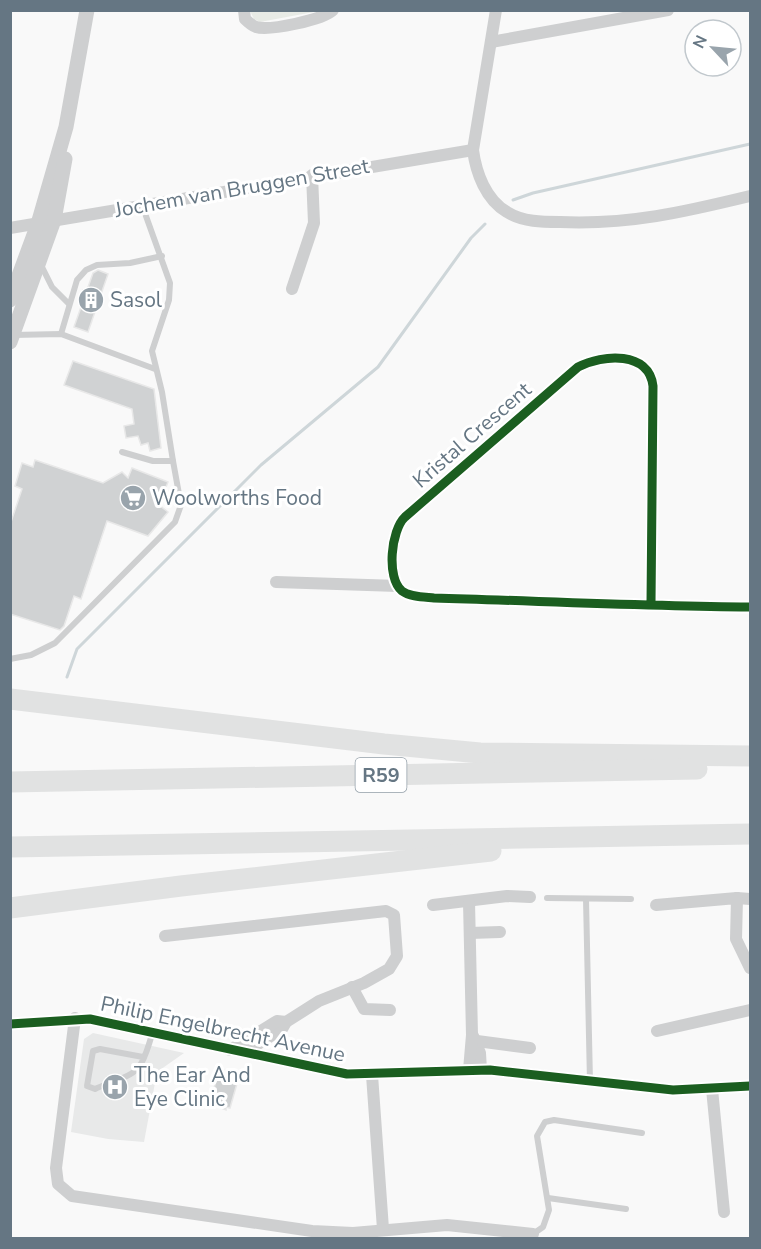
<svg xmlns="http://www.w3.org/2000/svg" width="761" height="1249" viewBox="0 0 761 1249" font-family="'Nunito Sans',sans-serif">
<rect width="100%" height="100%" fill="#f9f9f9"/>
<!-- built -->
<path fill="#e8e9e9" d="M 93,1033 L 184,1053 L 157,1072 L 144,1142 L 108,1139 L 71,1132 L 84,1039 Z"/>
<!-- green -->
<path fill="#e8ebe6" d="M 250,11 L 319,11 L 260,22 L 254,19 Z"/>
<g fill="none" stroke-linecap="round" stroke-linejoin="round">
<!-- stream -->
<g stroke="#ced6d9" stroke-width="3">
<path d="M 513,200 L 533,193 L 750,144"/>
<path d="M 67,677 L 77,649 L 261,465 L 378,367 L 471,238 L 485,224"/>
</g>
</g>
<!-- building -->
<g fill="#d0d2d3" stroke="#e8e8e8" stroke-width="1.5">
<path d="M 98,270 L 108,274 L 88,332 L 74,327 L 93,273 Z"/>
<path d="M 73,361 L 154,389 L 161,448 L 150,451 L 148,443 L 141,445 L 138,436 L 126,438 L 124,426 L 134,424 L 132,409 L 64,385 Z"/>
<path d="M 35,460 L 103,483 L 122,472 L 128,478 L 132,468 L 168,482 L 159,505 L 168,512 L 148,536 L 107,521 L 81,599 L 74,596 L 64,626 L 60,630 L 10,614 L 10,525 L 22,489 L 15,486 L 22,463 L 33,467 Z"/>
<path d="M 218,1069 L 240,1073 L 230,1108 L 226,1107 L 226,1110 L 211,1104 Z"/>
</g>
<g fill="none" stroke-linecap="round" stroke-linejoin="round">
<!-- service -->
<g stroke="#cecfd0" stroke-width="6">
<path d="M 41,265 L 52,287 L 69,304"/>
<path d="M 61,334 L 77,280 L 86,270 L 97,265 L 130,263 L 162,256"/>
<path d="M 13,335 L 61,334 L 155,369"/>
<path d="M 122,452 L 153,461 L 173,461 L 162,392 L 152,351 L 169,300 L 170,283 L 142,205"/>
<path d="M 10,659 L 31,655 L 55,643 L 175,522 L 181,505 L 173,461"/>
<path d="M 547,898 L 631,899"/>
<path d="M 586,899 L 590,1082"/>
<path d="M 143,1057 L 100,1049 L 93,1051 L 87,1086 L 95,1089 C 107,1083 130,1078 138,1068 C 146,1059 149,1042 153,1032"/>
<path d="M 548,1198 L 626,1209"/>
<path d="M 533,1234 L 543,1227 L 549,1210 L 537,1136 L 545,1122 L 554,1120 L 642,1133"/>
</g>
<!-- minor -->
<g stroke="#cecfd0" stroke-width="12">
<path d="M 244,10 L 245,19 C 248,22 251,25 256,27 C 269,31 323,20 333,10"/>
<path d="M 496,10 L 473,150 C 476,173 486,200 507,212 C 523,222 543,222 560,222 C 629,225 684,212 750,196"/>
<path d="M 491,42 L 668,10"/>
<path d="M 10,228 L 473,150"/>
<path d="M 292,289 L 314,223 L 312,175"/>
<path d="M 276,582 L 398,586"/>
<path d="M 651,604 L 653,386 C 649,351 603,354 578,367 L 405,517 C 391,530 386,578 402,591 C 410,597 424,597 434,598 C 539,601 645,606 750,607"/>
<path d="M 737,898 L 750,899"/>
<path d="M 433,905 L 507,896 L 530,897"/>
<path d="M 656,905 L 737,898 L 736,939 L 750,968"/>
<path d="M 470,933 L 500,932"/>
<path d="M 165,936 L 386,911 L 394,915 L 397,956 L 389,969 L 364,983 L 319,1001 L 286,1022 L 282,1029 L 245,1052"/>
<path d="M 352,987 L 364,1009 L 390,1010"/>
<path d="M 75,1018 L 56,1168 L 58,1184 L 72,1196 L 312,1231 L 353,1233 L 447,1225 L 533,1234"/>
<path d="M 10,1024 L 90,1019 L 347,1074 L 490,1070 L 673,1090 L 750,1086"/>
<path d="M 657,1031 L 750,1010"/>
<path d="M 473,1036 L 480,1053 L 481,1070"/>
<path d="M 477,1041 L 530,1048"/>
<path d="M 230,1050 L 277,1021 L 286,1022"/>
<path d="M 469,1070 L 472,1035 L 469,902"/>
<path d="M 372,1075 L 383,1229"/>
<path d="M 712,1089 L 724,1212"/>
</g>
<!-- tertiary -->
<g stroke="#cecfd0" stroke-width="15">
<path d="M 10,300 L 38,224 L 66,127 L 87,10"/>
<path d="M 10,342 L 54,220 L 65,159"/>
</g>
<!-- motorway -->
<g stroke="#e1e2e2" stroke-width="21">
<path d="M 10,699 L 384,744 L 480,753 L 750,756"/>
<path d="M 10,782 L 697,769"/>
<path d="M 10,847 L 750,834"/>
<path d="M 10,908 L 181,886 L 491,851"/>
</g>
<!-- cycleway casing -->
<g stroke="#fff" stroke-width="13">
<g id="cycleway">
<path d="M 651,604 L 653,386 C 649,351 603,354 578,367 L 405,517 C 391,530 386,578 402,591 C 410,597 424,597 434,598 C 539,601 645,606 750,607"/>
<path d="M 10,1024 L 90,1019 L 347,1074 L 490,1070 L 673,1090 L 750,1086"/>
</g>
</g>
<!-- cycleway -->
<use href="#cycleway" stroke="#1b5e20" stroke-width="9"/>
</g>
<!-- icons -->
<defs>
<g id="building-disc" transform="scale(1.35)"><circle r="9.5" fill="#99a4ac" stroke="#fff"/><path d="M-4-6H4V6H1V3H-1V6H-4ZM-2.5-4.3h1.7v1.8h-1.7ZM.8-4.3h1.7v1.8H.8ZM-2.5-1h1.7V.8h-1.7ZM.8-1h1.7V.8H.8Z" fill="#fff"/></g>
<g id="supermarket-disc" transform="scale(1.35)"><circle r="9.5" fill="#99a4ac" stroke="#fff"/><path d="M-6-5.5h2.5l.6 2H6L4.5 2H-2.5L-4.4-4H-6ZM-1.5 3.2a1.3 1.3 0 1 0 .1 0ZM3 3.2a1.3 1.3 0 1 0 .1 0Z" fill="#fff"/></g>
<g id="hospital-disc" transform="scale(1.35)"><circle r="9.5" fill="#99a4ac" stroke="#fff"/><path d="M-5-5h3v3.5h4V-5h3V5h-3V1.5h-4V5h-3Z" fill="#fff"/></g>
</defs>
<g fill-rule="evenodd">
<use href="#building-disc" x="91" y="300"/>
<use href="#supermarket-disc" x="133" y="498"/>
<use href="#hospital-disc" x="115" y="1087"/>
</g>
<g text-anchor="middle" stroke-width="6" stroke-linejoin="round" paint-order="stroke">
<!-- shield labels -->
<rect fill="#fff" stroke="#939fa8" stroke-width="1.5" x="355.5" y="758" width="51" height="34" rx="4.5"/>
<g font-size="20" font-weight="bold" fill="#657683">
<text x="381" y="782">R59</text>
</g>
<!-- street labels -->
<g font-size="21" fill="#657683" stroke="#fff">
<text transform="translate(242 188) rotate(-10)" y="7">Jochem van Bruggen Street</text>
<text transform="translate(472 435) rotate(-41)" y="7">Kristal Crescent</text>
<text transform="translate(223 1029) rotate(12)" y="7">Philip Engelbrecht Avenue</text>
</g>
<!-- poi labels -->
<g font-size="21" fill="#657683" stroke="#fff" text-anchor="start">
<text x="110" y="307">Sasol</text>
<text x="152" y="505">Woolworths Food</text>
<text x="134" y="1082">The Ear And<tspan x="134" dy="24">Eye Clinic</tspan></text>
</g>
</g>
<!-- border -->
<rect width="761" height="1249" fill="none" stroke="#657683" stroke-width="24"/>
<!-- north arrow -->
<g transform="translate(713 48) rotate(296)"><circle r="28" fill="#ffffff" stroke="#c1c8cd" stroke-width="1.5"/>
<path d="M0-4.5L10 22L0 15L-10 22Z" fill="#99a4ac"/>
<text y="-9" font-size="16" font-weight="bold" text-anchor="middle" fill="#657683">N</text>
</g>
</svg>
